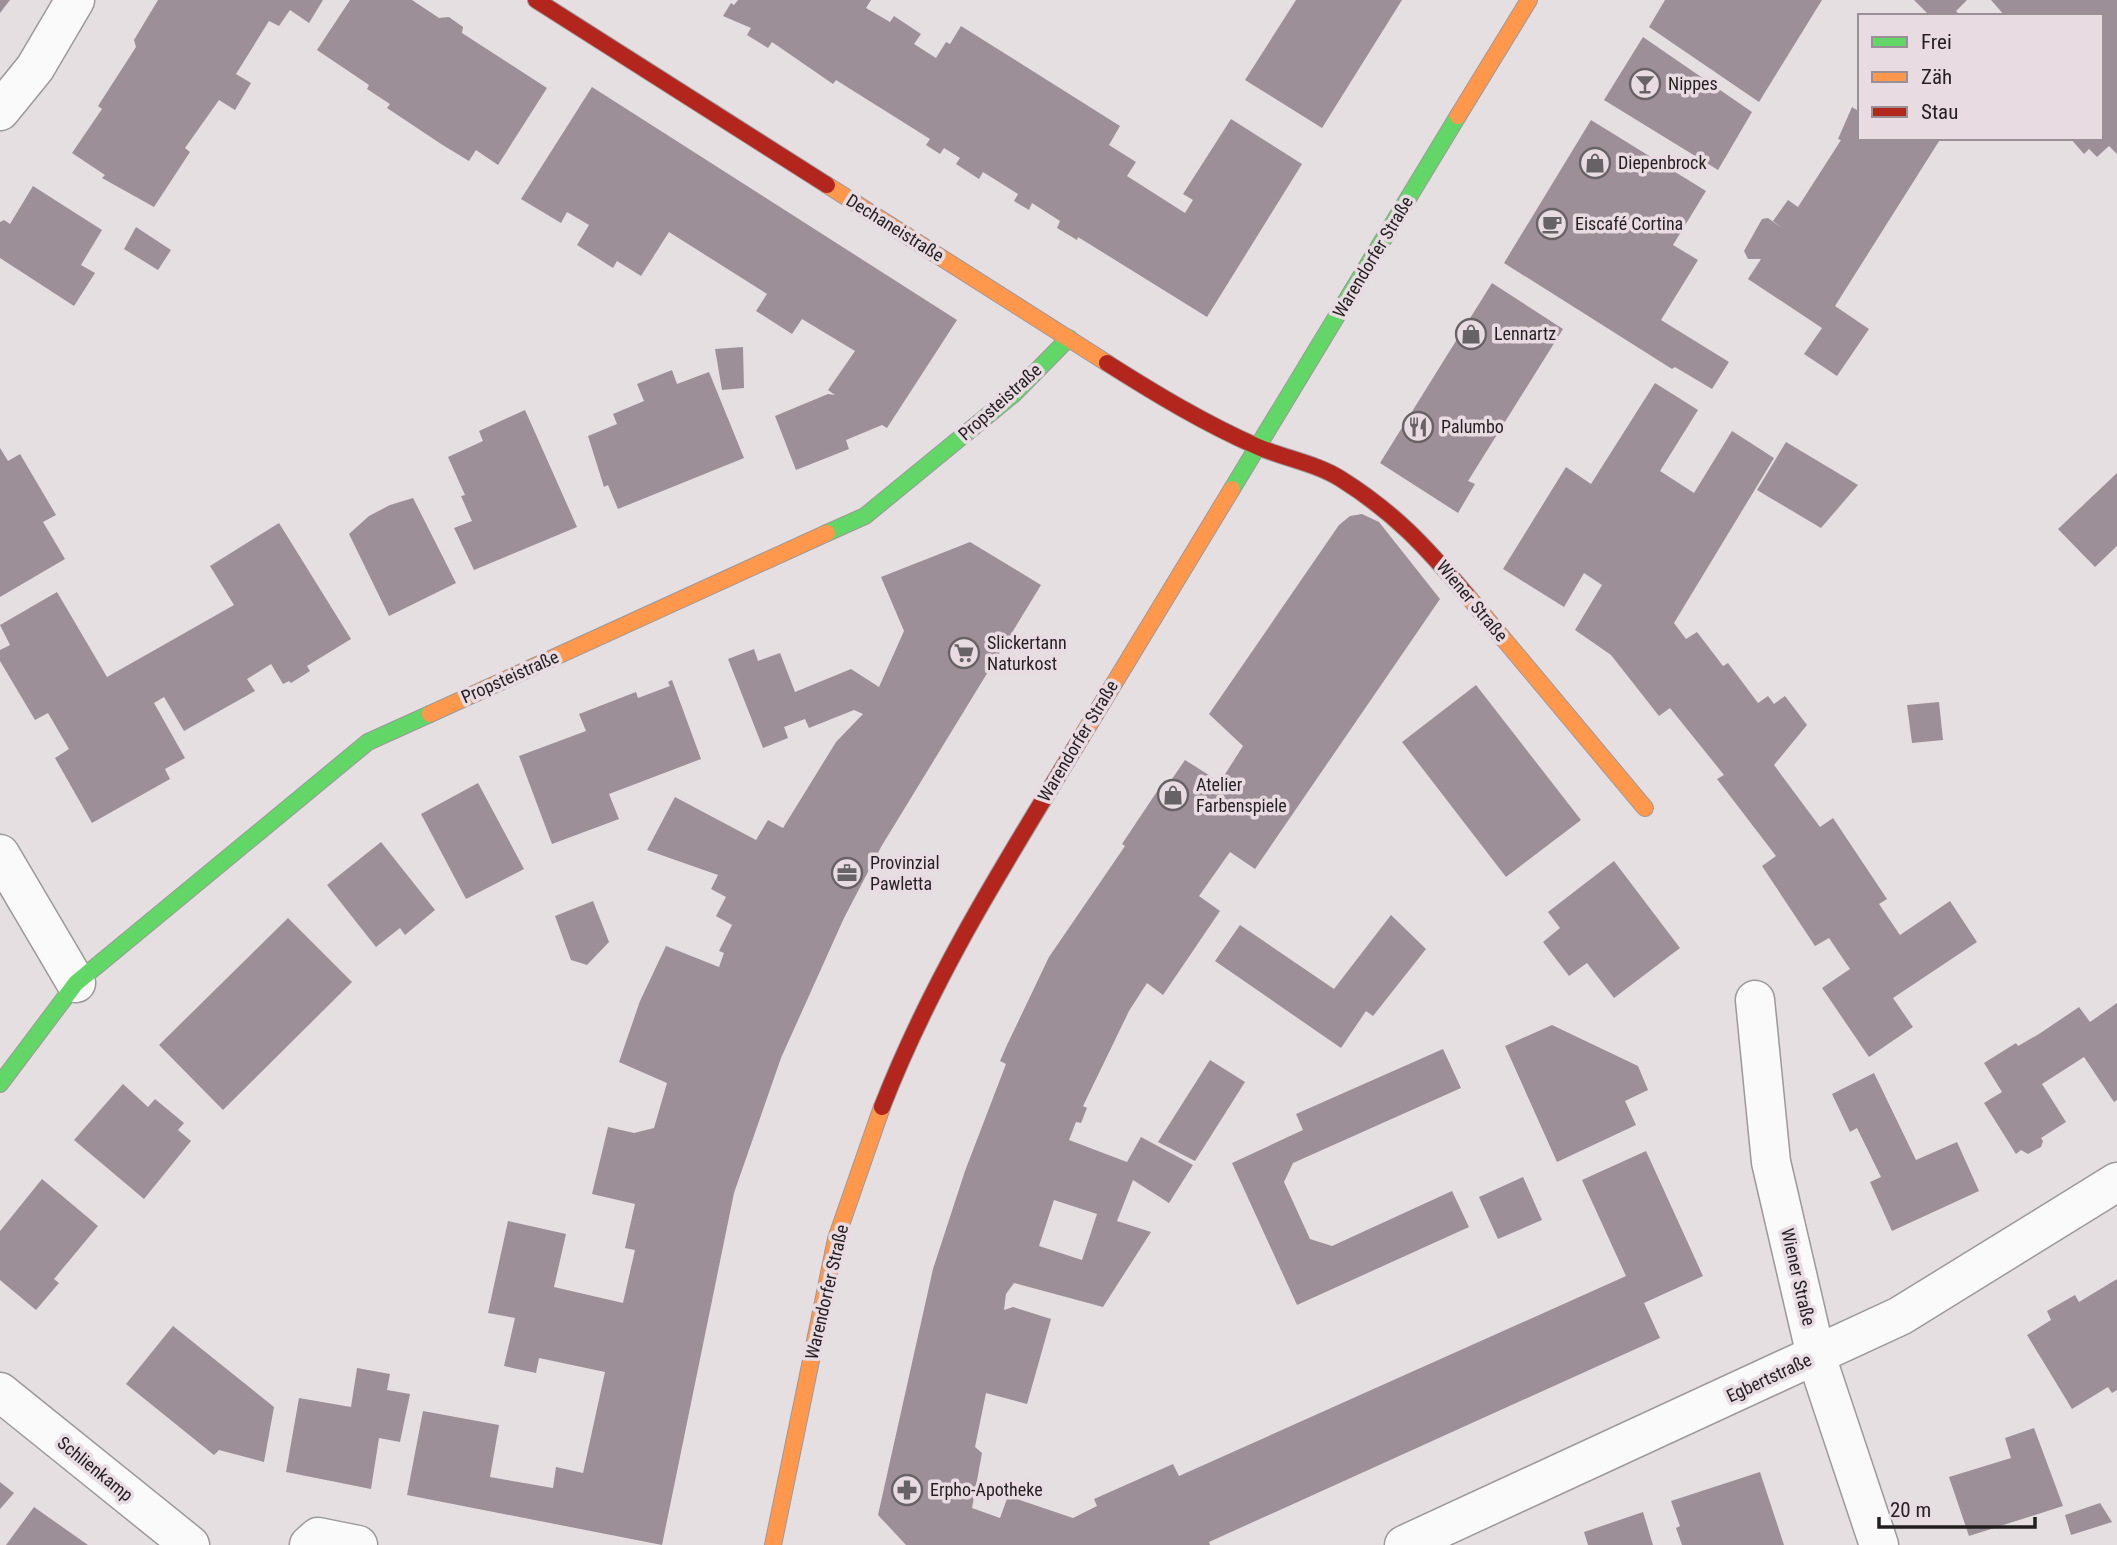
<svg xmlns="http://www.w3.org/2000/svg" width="2117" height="1545" viewBox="0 0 2117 1545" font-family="'Roboto Condensed',sans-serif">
<rect width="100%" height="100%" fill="#e5dfe2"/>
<!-- building -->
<g fill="#9d8f98" fill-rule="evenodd">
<path d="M 0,0 L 10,0 L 0,13 Z"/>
<path d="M 158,0 L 323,0 L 309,23 L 290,10 L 279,26 L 269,21 L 236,74 L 251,83 L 235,110 L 219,100 L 185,148 L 190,152 L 154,207 L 102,178 L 105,175 L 72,153 L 102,109 L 98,106 L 136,47 L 134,40 Z"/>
<path d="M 350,0 L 412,0 L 439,18 L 449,17 L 463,27 L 462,33 L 547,88 L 498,165 L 476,150 L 469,161 L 441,144 L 387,108 L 390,104 L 367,89 L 369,85 L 317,50 Z"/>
<path d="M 738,0 L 871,0 L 866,8 L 890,22 L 894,16 L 921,34 L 914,44 L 936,58 L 946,42 L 950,44 L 961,26 L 1120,126 L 1109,145 L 1136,162 L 1127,176 L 1185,213 L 1193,200 L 1183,194 L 1231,119 L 1302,164 L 1207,317 L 1078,237 L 1077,240 L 1057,228 L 1060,221 L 1032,203 L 1029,210 L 1014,201 L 1018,194 L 983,172 L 979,179 L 956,164 L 960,158 L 944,148 L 940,154 L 926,145 L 930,139 L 836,80 L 833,84 L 772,42 L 768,48 L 747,35 L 751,28 L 723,16 L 731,3 L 734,5 Z"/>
<path d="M 1296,0 L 1402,0 L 1322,128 L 1245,80 Z"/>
<path d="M 1665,0 L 1822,0 L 1759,102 L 1649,27 Z"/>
<path d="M 1914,0 L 1967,0 L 1956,11 L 1961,16 L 1930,16 Z"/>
<path d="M 1991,0 L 2117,0 L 2117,154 L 2109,146 L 2097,157 L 2089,149 L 2084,154 L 2070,138 L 2101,138 L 2101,16 L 2005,16 Z"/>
<path d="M 1643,37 L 1752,112 L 1718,170 L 1604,100 Z"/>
<path d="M 592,87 L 957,320 L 887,428 L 882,425 L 846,440 L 849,449 L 796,470 L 775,416 L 828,394 L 835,395 L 828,390 L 855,351 L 802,319 L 792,334 L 756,311 L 767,294 L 669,232 L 641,276 L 617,261 L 613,268 L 577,245 L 589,225 L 567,212 L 561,223 L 521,199 Z"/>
<path d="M 1852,107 L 1860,112 L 1860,138 L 1941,138 L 1835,306 L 1869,329 L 1837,376 L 1804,354 L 1822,328 L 1748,279 L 1761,259 L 1748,259 L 1744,251 L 1762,219 L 1768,218 L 1783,229 L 1773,221 L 1788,200 L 1798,207 L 1841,140 L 1838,139 Z"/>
<path d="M 1591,120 L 1706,191 L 1673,245 L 1698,260 L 1661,320 L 1729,362 L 1712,389 L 1675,367 L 1672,369 L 1504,263 Z"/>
<path d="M 33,186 L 102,230 L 81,265 L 95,273 L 74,306 L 0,258 L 0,222 L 4,220 L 10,224 Z"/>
<path d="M 136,227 L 171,250 L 158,270 L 124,249 Z"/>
<path d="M 1492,283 L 1563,329 L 1468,481 L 1475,484 L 1458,513 L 1380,463 Z"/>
<path d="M 743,347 L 744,388 L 722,390 L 715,349 Z"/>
<path d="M 672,370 L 677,384 L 709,372 L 744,458 L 618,509 L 608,485 L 604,487 L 588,436 L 617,424 L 613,414 L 644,401 L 637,384 Z"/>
<path d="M 1655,383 L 1698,410 L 1660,471 L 1694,493 L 1732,431 L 1774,458 L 1674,623 L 1686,639 L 1697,632 L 1723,666 L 1728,663 L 1758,703 L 1768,696 L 1774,704 L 1785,696 L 1807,725 L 1774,765 L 1820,827 L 1833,818 L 1887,899 L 1879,904 L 1900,935 L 1950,901 L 1977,942 L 1893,998 L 1913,1027 L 1869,1057 L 1822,988 L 1850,969 L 1829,938 L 1815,946 L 1762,866 L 1776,856 L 1717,779 L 1724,775 L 1670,708 L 1659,716 L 1611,655 L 1575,630 L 1602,585 L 1584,573 L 1564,607 L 1503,569 L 1566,467 L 1591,484 Z"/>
<path d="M 525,410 L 577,527 L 474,570 L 454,528 L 472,521 L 461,496 L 465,495 L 448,457 L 483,441 L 479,431 Z"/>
<path d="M 1786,442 L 1858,485 L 1821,528 L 1757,490 Z"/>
<path d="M 0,448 L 8,461 L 20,454 L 56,515 L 43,522 L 65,559 L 0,597 Z"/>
<path d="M 2117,473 L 2117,546 L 2095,567 L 2058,529 Z"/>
<path d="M 413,498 L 456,583 L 389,616 L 349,534 L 369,516 L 390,505 Z"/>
<path d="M 1362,514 L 1379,522 L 1440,599 L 1255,869 L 1230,852 L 1199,896 L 1220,911 L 1163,995 L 1147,983 L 1129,1011 L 1083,1106 L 1087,1108 L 1081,1123 L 1076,1122 L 1069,1140 L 1127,1162 L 1141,1137 L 1193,1165 L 1169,1203 L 1133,1180 L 1117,1221 L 1151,1232 L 1103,1307 L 1014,1283 L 1006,1294 L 1004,1310 L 1013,1307 L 1051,1319 L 1027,1404 L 986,1393 L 975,1447 L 982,1453 L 972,1508 L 1000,1518 L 1008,1496 L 1073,1518 L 1097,1506 L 1094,1499 L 1173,1464 L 1179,1476 L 1626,1276 L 1582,1180 L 1646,1151 L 1703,1276 L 1644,1303 L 1660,1338 L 1209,1542 L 1210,1545 L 906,1545 L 878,1515 L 933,1269 L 965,1171 L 1006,1064 L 1000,1061 L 1007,1045 L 1049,957 L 1125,846 L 1122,844 L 1164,781 L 1172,779 L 1185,760 L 1220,782 L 1243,746 L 1209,714 L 1339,525 L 1350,516 ZM 1054,1200 L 1097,1214 L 1082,1260 L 1039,1246 Z"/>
<path d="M 279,523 L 351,639 L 307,666 L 310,671 L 291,683 L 289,681 L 283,684 L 271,664 L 247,679 L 255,691 L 184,731 L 164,697 L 154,703 L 185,758 L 165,769 L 170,779 L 92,823 L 55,758 L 69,749 L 48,713 L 35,720 L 0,661 L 0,650 L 10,645 L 0,625 L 57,592 L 107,677 L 234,605 L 210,566 Z"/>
<path d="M 970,542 L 1041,585 L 881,847 L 844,918 L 781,1058 L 734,1193 L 662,1545 L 407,1495 L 423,1411 L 499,1425 L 490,1477 L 553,1488 L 556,1467 L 583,1473 L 605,1372 L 539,1358 L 536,1373 L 504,1366 L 515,1318 L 488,1313 L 508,1221 L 566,1234 L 554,1287 L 623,1303 L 635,1250 L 625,1248 L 635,1204 L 592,1194 L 608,1127 L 634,1133 L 654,1128 L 667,1083 L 619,1062 L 640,1001 L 666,946 L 719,967 L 724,953 L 719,951 L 732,925 L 716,916 L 726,897 L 711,889 L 718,875 L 647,850 L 675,797 L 756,840 L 768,820 L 783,828 L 836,742 L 863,714 L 854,710 L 809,728 L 805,719 L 784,727 L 788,738 L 763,748 L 728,659 L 754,649 L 758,661 L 780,653 L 795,692 L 851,669 L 879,687 L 904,631 L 881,577 Z"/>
<path d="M 672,680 L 701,759 L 609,794 L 619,819 L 552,844 L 519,756 L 586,731 L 579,714 L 636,692 L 638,698 L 670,686 L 668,682 Z"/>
<path d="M 1476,685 L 1581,820 L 1506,877 L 1402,742 Z"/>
<path d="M 1939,702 L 1943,740 L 1912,743 L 1907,705 Z"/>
<path d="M 478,783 L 524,869 L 466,899 L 421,814 Z"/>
<path d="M 381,842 L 435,910 L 405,935 L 400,928 L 376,947 L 327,885 Z"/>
<path d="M 1614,861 L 1680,948 L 1614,998 L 1587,963 L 1569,976 L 1543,942 L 1560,928 L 1548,912 Z"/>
<path d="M 593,901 L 609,942 L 587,965 L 571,960 L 555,916 Z"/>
<path d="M 1391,915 L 1426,949 L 1373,1016 L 1366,1011 L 1341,1048 L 1215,961 L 1240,925 L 1334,989 Z"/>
<path d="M 288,918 L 352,982 L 223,1110 L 159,1045 Z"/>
<path d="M 2117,1003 L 2117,1100 L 2114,1102 L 2084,1057 L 2042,1084 L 2066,1122 L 2041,1138 L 2043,1141 L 2041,1147 L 2028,1154 L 2021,1150 L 2016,1154 L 1984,1103 L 2002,1092 L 1984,1063 L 2016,1043 L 2018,1046 L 2039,1034 L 2079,1007 L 2090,1022 Z"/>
<path d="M 1552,1025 L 1638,1066 L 1648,1090 L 1625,1101 L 1636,1125 L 1557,1162 L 1505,1046 Z"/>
<path d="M 1443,1049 L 1461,1088 L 1293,1163 L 1284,1182 L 1310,1239 L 1332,1246 L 1452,1191 L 1469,1227 L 1297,1305 L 1232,1163 L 1303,1130 L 1296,1114 Z"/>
<path d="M 1210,1060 L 1245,1082 L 1195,1161 L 1158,1142 Z"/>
<path d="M 1874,1073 L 1916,1160 L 1957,1142 L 1979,1191 L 1892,1231 L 1870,1182 L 1881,1177 L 1857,1128 L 1850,1132 L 1832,1094 Z"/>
<path d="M 123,1084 L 148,1107 L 155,1099 L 184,1123 L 178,1130 L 191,1141 L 144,1199 L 74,1140 Z"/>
<path d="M 1523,1177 L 1542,1220 L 1498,1239 L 1479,1197 Z"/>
<path d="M 42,1179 L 98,1226 L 54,1279 L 59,1283 L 36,1310 L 0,1280 L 0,1231 Z"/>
<path d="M 2117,1279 L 2117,1390 L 2112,1393 L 2108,1387 L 2072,1409 L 2027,1335 L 2051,1320 L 2047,1311 L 2075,1295 L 2079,1302 Z"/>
<path d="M 173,1326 L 274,1407 L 264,1462 L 219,1450 L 214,1455 L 126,1384 Z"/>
<path d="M 357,1368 L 390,1374 L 387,1390 L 410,1394 L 400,1442 L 379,1438 L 371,1489 L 286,1472 L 299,1398 L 351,1407 Z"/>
<path d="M 2034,1428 L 2063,1506 L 1969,1536 L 1949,1477 L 2011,1458 L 2005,1438 Z"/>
<path d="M 1760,1472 L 1784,1545 L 1682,1545 L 1676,1528 L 1680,1526 L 1671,1501 Z"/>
<path d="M 0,1482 L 14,1493 L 0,1509 Z"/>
<path d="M 2100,1503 L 2112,1522 L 2071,1535 L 2065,1515 Z"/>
<path d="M 34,1507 L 88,1545 L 6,1545 Z"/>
<path d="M 1643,1512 L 1653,1545 L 1588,1545 L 1584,1532 Z"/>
</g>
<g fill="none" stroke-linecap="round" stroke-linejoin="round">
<!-- street casing -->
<g stroke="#9d989a" stroke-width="41">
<g id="street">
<path d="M 0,111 L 35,68 L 75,0"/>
<path d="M 0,854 L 76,983"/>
<path d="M 1755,1000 L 1771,1162 L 1816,1356 L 1879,1545"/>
<path d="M 0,1392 L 190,1545"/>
<path d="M 309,1545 L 318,1537 L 358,1545"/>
<path d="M 1404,1545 L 1900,1316 L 2117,1182"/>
</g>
</g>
<!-- fast casing -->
<g stroke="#9d989a" stroke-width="18">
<g id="fast">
<path d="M 1232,489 L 1458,116"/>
<path d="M 827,533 L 865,516 L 1014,394 L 1069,338"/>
<path d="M 0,1084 L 76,983 L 368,742 L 430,714"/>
</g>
</g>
<!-- slow casing -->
<g stroke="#9d989a" stroke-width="18">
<g id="slow">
<path d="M 1458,116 L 1529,0"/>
<path d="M 827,185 L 1107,363"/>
<path d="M 1466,594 L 1645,808"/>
<path d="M 430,714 L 827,533"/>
<path d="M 1081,738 L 1232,489"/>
<path d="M 773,1545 L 836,1239 L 882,1107"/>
</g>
</g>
<!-- jam casing -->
<g stroke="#9d989a" stroke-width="18">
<g id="jam">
<path d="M 536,0 L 827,185"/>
<path d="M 1107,363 C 1156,394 1204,423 1256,446 C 1283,458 1316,463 1341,479 C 1395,513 1425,546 1466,594"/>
<path d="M 882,1107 C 933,976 1008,858 1081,738"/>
</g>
</g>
<!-- street -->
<use href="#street" stroke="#fbfafb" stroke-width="38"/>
<!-- fast -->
<use href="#fast" stroke="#63d668" stroke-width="16"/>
<!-- slow -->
<use href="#slow" stroke="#ff974d" stroke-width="16"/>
<!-- jam -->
<use href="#jam" stroke="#b3261e" stroke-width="16"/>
</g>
<!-- icons -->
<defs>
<g id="bar-ring" transform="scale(1.575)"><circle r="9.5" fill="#e8dce2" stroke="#676265" stroke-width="1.5"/><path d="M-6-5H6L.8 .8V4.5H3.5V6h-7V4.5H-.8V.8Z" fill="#676265"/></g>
<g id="shop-ring" transform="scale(1.575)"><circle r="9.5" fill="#e8dce2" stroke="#676265" stroke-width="1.5"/><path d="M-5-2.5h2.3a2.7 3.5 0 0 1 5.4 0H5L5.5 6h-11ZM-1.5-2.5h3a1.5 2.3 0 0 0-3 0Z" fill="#676265"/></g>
<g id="cafe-ring" transform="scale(1.575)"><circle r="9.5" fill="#e8dce2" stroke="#676265" stroke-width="1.5"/><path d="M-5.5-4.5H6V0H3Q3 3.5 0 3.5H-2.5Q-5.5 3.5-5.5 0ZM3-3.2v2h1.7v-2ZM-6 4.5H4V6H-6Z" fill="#676265"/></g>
<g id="restaurant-ring" transform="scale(1.575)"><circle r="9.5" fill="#e8dce2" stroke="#676265" stroke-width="1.5"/><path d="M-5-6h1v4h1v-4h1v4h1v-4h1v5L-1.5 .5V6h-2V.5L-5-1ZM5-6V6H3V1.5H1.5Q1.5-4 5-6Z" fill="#676265"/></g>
<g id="supermarket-ring" transform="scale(1.575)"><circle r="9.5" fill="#e8dce2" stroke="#676265" stroke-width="1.5"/><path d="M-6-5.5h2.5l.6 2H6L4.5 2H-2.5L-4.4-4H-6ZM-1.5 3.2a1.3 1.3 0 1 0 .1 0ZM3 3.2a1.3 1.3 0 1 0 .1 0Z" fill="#676265"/></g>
<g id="office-ring" transform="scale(1.575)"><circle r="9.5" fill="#e8dce2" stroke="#676265" stroke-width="1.5"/><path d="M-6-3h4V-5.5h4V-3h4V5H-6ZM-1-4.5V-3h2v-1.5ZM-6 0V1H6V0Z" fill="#676265"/></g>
<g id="pharmacy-ring" transform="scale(1.575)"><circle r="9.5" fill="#e8dce2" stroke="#676265" stroke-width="1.5"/><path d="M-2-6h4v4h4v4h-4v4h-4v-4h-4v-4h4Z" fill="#676265"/></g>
</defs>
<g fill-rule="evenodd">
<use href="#bar-ring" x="1645" y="84"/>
<use href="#shop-ring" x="1595" y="163"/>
<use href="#cafe-ring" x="1552" y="224"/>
<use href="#shop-ring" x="1471" y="334"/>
<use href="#restaurant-ring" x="1418" y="427"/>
<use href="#supermarket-ring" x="964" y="653"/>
<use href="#shop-ring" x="1173" y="795"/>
<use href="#office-ring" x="847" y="873"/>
<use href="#pharmacy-ring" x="907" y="1490"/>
</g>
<g text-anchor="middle" stroke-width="7" stroke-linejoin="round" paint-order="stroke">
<!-- poi labels -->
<g font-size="18" fill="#231f21" stroke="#e8dce2" text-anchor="start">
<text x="1668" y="90">Nippes</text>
<text x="1618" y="169">Diepenbrock</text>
<text x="1575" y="230">Eiscafé Cortina</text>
<text x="1494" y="340">Lennartz</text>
<text x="1441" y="433">Palumbo</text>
<text x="987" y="649">Slickertann<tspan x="987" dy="21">Naturkost</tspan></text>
<text x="1196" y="791">Atelier<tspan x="1196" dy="21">Farbenspiele</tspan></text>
<text x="870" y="869">Provinzial<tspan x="870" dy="21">Pawletta</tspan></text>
<text x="930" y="1496">Erpho-Apotheke</text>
</g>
<!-- street labels -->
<g font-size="18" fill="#231f21" stroke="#e8dce2">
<text transform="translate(895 228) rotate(32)" y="6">Dechaneistraße</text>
<text transform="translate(1373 257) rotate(-59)" y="6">Warendorfer Straße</text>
<text transform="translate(1000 402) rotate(-42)" y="6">Propsteistraße</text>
<text transform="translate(1472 601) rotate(50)" y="6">Wiener Straße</text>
<text transform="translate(510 677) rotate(-24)" y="6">Propsteistraße</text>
<text transform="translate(1078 741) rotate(-59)" y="6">Warendorfer Straße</text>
<text transform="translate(1798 1277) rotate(77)" y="6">Wiener Straße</text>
<text transform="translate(827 1292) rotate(-77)" y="6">Warendorfer Straße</text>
<text transform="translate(1769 1378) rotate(-25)" y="6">Egbertstraße</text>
<text transform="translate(95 1469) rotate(39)" y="6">Schlienkamp</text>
</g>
</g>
<!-- legend -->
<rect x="1858" y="14" width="245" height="126" fill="#e8dce2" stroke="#999095" stroke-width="2"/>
<rect x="1872" y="37" width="35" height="10" fill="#63d668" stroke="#999095" stroke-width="2"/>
<text x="1921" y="49" font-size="21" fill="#231f21">Frei</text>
<rect x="1872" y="72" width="35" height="10" fill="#ff974d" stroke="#999095" stroke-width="2"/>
<text x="1921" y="84" font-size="21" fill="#231f21">Zäh</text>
<rect x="1872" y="107" width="35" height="10" fill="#b3261e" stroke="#999095" stroke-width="2"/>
<text x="1921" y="119" font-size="21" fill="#231f21">Stau</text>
<!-- scale -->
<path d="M1879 1517v10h156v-10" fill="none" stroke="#231f21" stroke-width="3.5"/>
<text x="1890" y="1517" font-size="21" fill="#231f21" stroke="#e8dce2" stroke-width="5" paint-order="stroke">20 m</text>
</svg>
